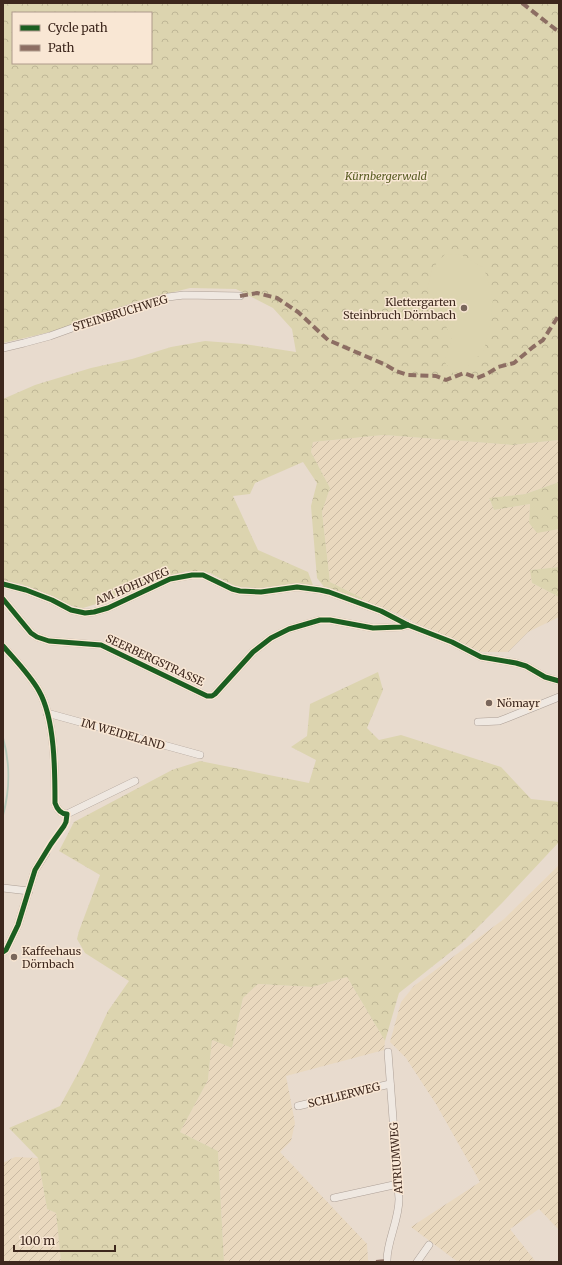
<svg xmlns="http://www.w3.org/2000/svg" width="562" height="1265" viewBox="0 0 562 1265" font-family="Merriweather,serif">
<defs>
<pattern id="farmland-furrows" width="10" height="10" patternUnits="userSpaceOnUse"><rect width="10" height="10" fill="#e9d8be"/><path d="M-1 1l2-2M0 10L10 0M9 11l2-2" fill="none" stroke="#c9b9a3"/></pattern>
<pattern id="forest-crowns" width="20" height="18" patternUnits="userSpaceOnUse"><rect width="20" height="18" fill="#dcd4af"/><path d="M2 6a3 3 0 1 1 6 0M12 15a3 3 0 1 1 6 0" fill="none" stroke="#beb696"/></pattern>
</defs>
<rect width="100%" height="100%" fill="#e8dbce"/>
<!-- farmland -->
<g fill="url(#farmland-furrows)">
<path d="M 384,435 L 512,445 L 559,440 L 559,482 L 525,494 L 489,499 L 494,510 L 530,504 L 529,523 L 537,532 L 559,529 L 559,567 L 531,570 L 532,583 L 559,597 L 559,617 L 528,632 L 508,652 L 482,652 L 439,635 L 394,612 L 362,601 L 362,598 L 330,582 L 322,512 L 330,488 L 311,452 L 313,442 Z"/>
<path d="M 559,865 L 559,1230 L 539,1209 L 510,1229 L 536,1262 L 458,1262 L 411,1227 L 480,1182 L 436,1104 L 406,1058 L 390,1042 L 401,1002 L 414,986 L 504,919 Z"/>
<path d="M 347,977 L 385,1041 L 384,1050 L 286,1076 L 295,1123 L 291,1141 L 280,1152 L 367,1244 L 368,1260 L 369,1262 L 224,1262 L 218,1151 L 180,1132 L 208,1080 L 212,1040 L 232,1048 L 243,998 L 258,984 L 312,987 Z"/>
<path d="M 15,1157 L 38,1158 L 47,1209 L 56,1213 L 61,1262 L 3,1262 L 3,1163 Z"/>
</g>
<!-- forest -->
<g fill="url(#forest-crowns)" fill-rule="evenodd">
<path d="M 3,3 L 559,3 L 559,440 L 512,445 L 384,435 L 313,442 L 311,452 L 330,488 L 322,512 L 330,582 L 362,598 L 362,601 L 325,588 L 317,578 L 311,506 L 317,483 L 303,462 L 255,483 L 250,494 L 233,496 L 258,550 L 308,572 L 314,588 L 250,589 L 235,586 L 210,573 L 187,571 L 116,598 L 83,608 L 74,607 L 21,584 L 3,581 L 3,399 L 35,385 L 91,368 L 132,359 L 171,347 L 205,341 L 244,344 L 296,352 L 292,329 L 273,308 L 236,289 L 190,288 L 134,302 L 80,325 L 3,343 ZM 13,13 L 151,13 L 151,63 L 13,63 Z"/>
<path d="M 559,482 L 559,529 L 537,533 L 529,523 L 530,504 L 494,510 L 489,498 L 525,494 Z"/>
<path d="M 559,567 L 559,597 L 532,583 L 530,570 Z"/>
<path d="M 378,672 L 383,690 L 367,728 L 379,740 L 401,735 L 501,767 L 531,799 L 559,802 L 559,842 L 502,903 L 462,943 L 399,993 L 385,1041 L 347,977 L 312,987 L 258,984 L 243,998 L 232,1048 L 212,1040 L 208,1080 L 180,1132 L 218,1151 L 224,1262 L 61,1262 L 56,1213 L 47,1209 L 38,1158 L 9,1128 L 60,1106 L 84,1062 L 108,1011 L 129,981 L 85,953 L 77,939 L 79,931 L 100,875 L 59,851 L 74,822 L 172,770 L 200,761 L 309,783 L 316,760 L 291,747 L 307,736 L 310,704 Z"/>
</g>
<!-- park -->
<path fill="#dcd4af" d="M 445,254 L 462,255 L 484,268 L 493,299 L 490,326 L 484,350 L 463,372 L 453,373 L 444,361 L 452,340 L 442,317 L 427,291 L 432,269 Z"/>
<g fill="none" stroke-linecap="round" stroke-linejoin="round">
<!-- stream -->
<path stroke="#baccbd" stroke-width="2" d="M 3,738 C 10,762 10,790 3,815"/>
<!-- street casing -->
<g stroke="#ada097" stroke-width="8">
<g id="street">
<path d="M 3,348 L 24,343 L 50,336 L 114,313 L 168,297 L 184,295 L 240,296"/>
<path d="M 3,584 L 26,590 L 52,600 L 71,610 L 85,613 L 94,612 L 108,608 L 170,579 L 192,575 L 203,575 L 232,589 L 240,591 L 261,592 L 297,587 L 320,590 L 329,592 L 381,611 L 408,625 L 452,642 L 481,657 L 516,663 L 526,666 L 545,677 L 559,681"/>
<path d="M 3,599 L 31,633 L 37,637 L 49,641 L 101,645 L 207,696 L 212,696 L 215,694 L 253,652 L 271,638 L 289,629 L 320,620 L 330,620 L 373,628 L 401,627 L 408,625"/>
<path d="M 3,646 C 16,661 30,675 39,691 C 55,719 55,772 55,803 C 57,809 60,814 67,814 L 135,781"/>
<path d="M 47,713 L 200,755"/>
<path d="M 478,722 L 499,721 L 507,718 L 559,697"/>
<path d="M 3,888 L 29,891"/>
<path d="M 3,952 L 6,950 L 18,925 L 35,870 L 46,853"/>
<path d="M 298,1106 L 390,1084"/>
<path d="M 334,1198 L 398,1184"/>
<path d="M 387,1262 C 386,1243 399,1221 399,1199 L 388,1052"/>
<path d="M 417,1262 L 429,1245"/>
</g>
</g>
<!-- street -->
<use href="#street" stroke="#efe8e1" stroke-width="7"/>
<!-- quiet -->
<g stroke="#8d6e63" stroke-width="4" stroke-dasharray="8 4" stroke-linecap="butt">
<path d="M 522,3 L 559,32"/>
<path d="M 240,296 L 257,293 L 277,298 L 298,312 L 328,340 L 386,365 L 396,371 L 408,375 L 436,376 L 446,380 L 464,373 L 477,378 L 487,374 L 498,367 L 514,363 L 533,347 L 543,340 L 559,315"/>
<path d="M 376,1262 L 387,1261"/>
</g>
<!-- cycleway casing -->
<g stroke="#f9e7d4" stroke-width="8">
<g id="cycleway">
<path d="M 3,584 L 26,590 L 52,600 L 71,610 L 85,613 L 94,612 L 108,608 L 170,579 L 192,575 L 203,575 L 232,589 L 240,591 L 261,592 L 297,587 L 320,590 L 329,592 L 381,611 L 408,625 L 452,642 L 481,657 L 516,663 L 526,666 L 545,677 L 559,681"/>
<path d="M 3,599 L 31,633 L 37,637 L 49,641 L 101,645 L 207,696 L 212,696 L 215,694 L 253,652 L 271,638 L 289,629 L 320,620 L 330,620 L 373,628 L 401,627 L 408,625"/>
<path d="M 3,646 C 16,661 30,675 39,691 C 55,719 55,772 55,803 C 57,809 60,814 67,814 L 66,822 L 64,826 L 51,844 L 35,870 L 18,925 L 6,950 L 3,952"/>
</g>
</g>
<!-- cycleway -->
<use href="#cycleway" stroke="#1b5e20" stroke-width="5"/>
</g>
<!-- markers -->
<g fill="#79665b" stroke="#f9e7d4" stroke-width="1.5">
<circle cx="464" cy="308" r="4"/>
<circle cx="489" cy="703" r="4"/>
<circle cx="14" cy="957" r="4"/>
</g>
<g text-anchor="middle" stroke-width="3" stroke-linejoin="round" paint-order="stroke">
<!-- park labels -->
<g font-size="11" font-style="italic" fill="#575b22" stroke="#f9e7d4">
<text x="386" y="180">Kürnbergerwald</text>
</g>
<!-- poi labels -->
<g font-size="11" fill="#3d271d" stroke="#f9e7d4" text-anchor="start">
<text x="456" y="306" text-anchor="end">Klettergarten<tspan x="456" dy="13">Steinbruch Dörnbach</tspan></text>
<text x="497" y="707">Nömayr</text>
<text x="22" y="955">Kaffeehaus<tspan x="22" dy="13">Dörnbach</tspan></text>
</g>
<!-- street labels -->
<g font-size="11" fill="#3d271d" stroke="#f9e7d4">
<text transform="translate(120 313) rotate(-17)" y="4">STEINBRUCHWEG</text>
<text transform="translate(132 586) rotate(-23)" y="4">AM HOHLWEG</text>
<text transform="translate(155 660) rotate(25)" y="4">SEERBERGSTRASSE</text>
<text transform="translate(123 734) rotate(16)" y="4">IM WEIDELAND</text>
<text transform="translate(344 1095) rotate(-14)" y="4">SCHLIERWEG</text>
<text transform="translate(396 1158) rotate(-94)" y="4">ATRIUMWEG</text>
</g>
</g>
<!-- border -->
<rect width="562" height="1265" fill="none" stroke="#3d271d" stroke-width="8"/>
<!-- legend -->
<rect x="12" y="12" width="140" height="52" fill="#f9e7d4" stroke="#ae9a8b"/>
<rect x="20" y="25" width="20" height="6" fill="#1b5e20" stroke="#ae9a8b"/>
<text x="48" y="32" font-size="12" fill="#3d271d">Cycle path</text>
<rect x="20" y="45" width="20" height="6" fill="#8d6e63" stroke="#ae9a8b"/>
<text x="48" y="52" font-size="12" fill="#3d271d">Path</text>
<!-- scale -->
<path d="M14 1245v6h101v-6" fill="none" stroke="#3d271d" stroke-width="2"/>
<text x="20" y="1245" font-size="12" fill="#3d271d" stroke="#f9e7d4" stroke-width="3" paint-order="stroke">100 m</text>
</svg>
